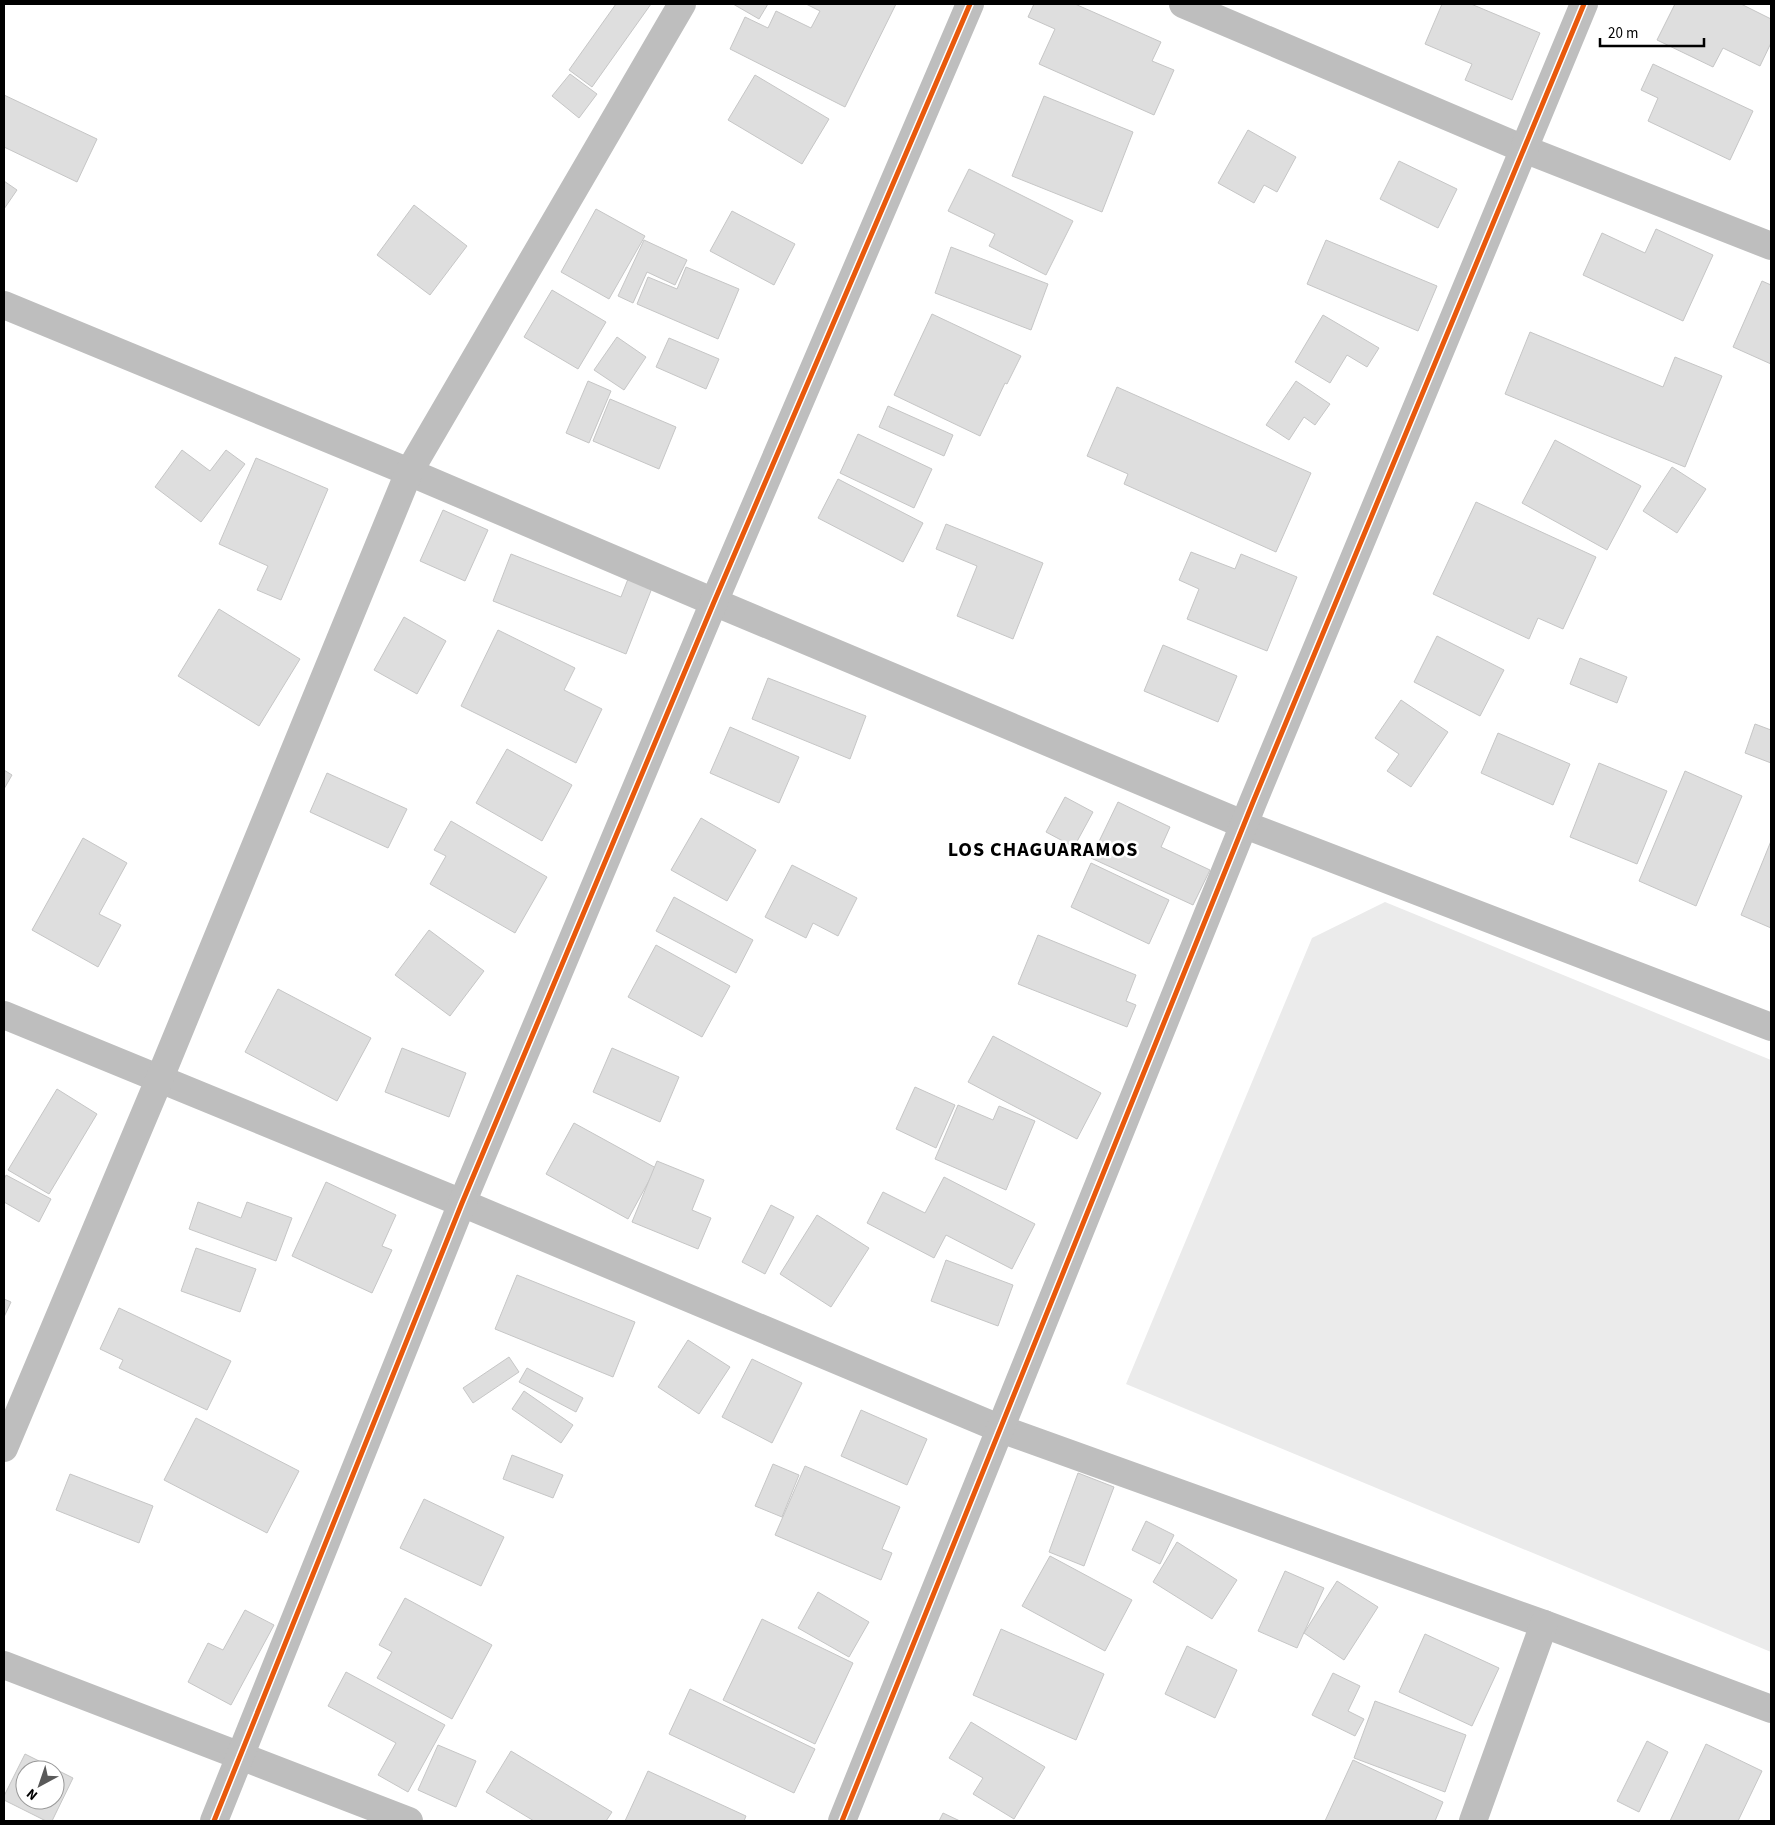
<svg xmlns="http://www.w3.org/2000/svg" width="1775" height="1825" viewBox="0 0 1775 1825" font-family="'Source Sans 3',sans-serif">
<rect width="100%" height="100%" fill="#fff"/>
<!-- green -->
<path fill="#ebebeb" d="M 1385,902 L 1771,1060 L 1771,1652 L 1126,1384 L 1312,938 Z"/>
<!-- building -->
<g fill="#dedede" stroke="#c6c6c6" fill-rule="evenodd">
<path d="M 616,4 L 651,4 L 592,87 L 569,70 Z"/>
<path d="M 733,4 L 768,4 L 759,19 Z"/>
<path d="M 806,4 L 896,4 L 845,107 L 730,49 L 745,17 L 768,28 L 776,11 L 811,28 L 820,11 Z"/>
<path d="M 1034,4 L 1075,4 L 1161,42 L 1152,61 L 1174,70 L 1154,115 L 1039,64 L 1055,29 L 1028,17 Z"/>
<path d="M 1442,4 L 1471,4 L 1540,33 L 1512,100 L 1465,80 L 1472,64 L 1425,44 Z"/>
<path d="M 1675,4 L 1741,4 L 1771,19 L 1771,43 L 1760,66 L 1723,48 L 1713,67 L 1657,40 Z"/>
<path d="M 1653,64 L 1753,111 L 1730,160 L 1648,121 L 1658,98 L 1641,90 Z"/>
<path d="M 570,74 L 597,94 L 579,118 L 552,96 Z"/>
<path d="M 755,75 L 829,119 L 802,164 L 728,120 Z"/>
<path d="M 4,95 L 97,139 L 77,182 L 4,147 Z"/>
<path d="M 1044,96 L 1133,132 L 1102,212 L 1012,176 Z"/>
<path d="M 1248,130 L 1296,157 L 1277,192 L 1264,185 L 1254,203 L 1218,183 Z"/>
<path d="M 1399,161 L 1457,189 L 1438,228 L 1380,199 Z"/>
<path d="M 969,169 L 1073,221 L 1046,275 L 989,246 L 995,234 L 948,211 Z"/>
<path d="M 4,181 L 17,190 L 4,209 Z"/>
<path d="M 414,205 L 467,246 L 430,295 L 377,255 Z"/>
<path d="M 596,209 L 645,236 L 609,299 L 561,272 Z"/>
<path d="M 732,211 L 795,244 L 774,285 L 710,251 Z"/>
<path d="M 1656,229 L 1713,255 L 1683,321 L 1583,275 L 1602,233 L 1645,253 Z"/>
<path d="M 644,240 L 687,260 L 675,285 L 647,272 L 633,303 L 618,296 Z"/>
<path d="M 1326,240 L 1437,286 L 1418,331 L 1307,284 Z"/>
<path d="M 951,247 L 1048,284 L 1031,330 L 935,293 Z"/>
<path d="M 686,267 L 739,289 L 718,339 L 637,304 L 648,277 L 677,289 Z"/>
<path d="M 1762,281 L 1771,285 L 1771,364 L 1733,347 Z"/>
<path d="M 552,290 L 606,322 L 578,369 L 524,337 Z"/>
<path d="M 932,314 L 1021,356 L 1007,384 L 1005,383 L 980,436 L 894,395 Z"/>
<path d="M 1323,315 L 1379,348 L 1367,367 L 1347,355 L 1330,383 L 1295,362 Z"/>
<path d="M 1530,332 L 1663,387 L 1675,357 L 1722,376 L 1685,467 L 1505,394 Z"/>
<path d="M 617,337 L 646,357 L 624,390 L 594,370 Z"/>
<path d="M 669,338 L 719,359 L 706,389 L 656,367 Z"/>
<path d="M 588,381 L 611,391 L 589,443 L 566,433 Z"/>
<path d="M 1296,381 L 1330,404 L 1315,425 L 1304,417 L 1289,440 L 1266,425 Z"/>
<path d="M 1117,387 L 1311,473 L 1276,552 L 1124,484 L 1128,474 L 1087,456 Z"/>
<path d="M 610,399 L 676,427 L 659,469 L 593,441 Z"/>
<path d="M 888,406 L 953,435 L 944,456 L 879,427 Z"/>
<path d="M 858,434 L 932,469 L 914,508 L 840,473 Z"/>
<path d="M 1555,440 L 1641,486 L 1607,550 L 1522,503 Z"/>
<path d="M 182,450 L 210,471 L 226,450 L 245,464 L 201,522 L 155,487 Z"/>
<path d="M 256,458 L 328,489 L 281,600 L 257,590 L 268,566 L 219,544 Z"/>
<path d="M 1672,467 L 1706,489 L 1677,533 L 1643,511 Z"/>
<path d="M 838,479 L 923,523 L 903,562 L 818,518 Z"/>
<path d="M 1476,502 L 1596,557 L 1563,629 L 1538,618 L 1529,639 L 1433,594 Z"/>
<path d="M 443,510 L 488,530 L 465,581 L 420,561 Z"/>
<path d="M 946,524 L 1043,563 L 1013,639 L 957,616 L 977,566 L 936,549 Z"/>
<path d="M 1191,552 L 1235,569 L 1241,554 L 1297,577 L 1267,651 L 1187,619 L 1199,589 L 1179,580 Z"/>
<path d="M 511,554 L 621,597 L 628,579 L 652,588 L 626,654 L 493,601 Z"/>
<path d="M 219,609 L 300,659 L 259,726 L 178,676 Z"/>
<path d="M 404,617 L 446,641 L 417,694 L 374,670 Z"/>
<path d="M 498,630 L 575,668 L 564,690 L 602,709 L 576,763 L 461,706 Z"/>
<path d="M 1437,636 L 1504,670 L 1480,716 L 1414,682 Z"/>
<path d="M 1163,645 L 1237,676 L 1218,722 L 1144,691 Z"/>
<path d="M 1580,658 L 1627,677 L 1617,703 L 1570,684 Z"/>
<path d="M 768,678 L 866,716 L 850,759 L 752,719 Z"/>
<path d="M 1401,700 L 1448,732 L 1411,787 L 1387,771 L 1399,754 L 1375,738 Z"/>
<path d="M 1755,724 L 1771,730 L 1771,763 L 1745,753 Z"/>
<path d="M 730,727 L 799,757 L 779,803 L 710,773 Z"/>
<path d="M 1498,733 L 1570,764 L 1553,805 L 1481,773 Z"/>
<path d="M 507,749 L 572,785 L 542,841 L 476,803 Z"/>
<path d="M 1599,763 L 1667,791 L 1637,864 L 1570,837 Z"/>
<path d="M 4,770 L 12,775 L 4,789 Z"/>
<path d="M 1685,771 L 1742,796 L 1696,906 L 1639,881 Z"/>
<path d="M 327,773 L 407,809 L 388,848 L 310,812 Z"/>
<path d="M 1065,797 L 1093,812 L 1074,847 L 1046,832 Z"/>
<path d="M 1118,802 L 1170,827 L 1161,847 L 1210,870 L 1193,905 L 1091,858 Z"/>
<path d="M 701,818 L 756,850 L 727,901 L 671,870 Z"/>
<path d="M 451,821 L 547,877 L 515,933 L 430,884 L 446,856 L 434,850 Z"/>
<path d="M 83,838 L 127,863 L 99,914 L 121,925 L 98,967 L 32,930 Z"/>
<path d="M 1771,841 L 1771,928 L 1741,915 Z"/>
<path d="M 1091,863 L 1169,900 L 1149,944 L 1071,907 Z"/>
<path d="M 792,865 L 857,898 L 838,936 L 813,923 L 806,938 L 765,917 Z"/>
<path d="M 674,897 L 753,940 L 736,973 L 656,931 Z"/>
<path d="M 429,930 L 484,971 L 450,1016 L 395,975 Z"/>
<path d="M 1038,935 L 1136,975 L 1126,1001 L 1136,1005 L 1127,1027 L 1018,984 Z"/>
<path d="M 656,945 L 730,986 L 702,1037 L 628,997 Z"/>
<path d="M 278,989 L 371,1038 L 337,1101 L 245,1052 Z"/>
<path d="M 993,1036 L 1101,1093 L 1077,1139 L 968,1082 Z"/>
<path d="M 402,1048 L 466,1073 L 449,1117 L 385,1092 Z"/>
<path d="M 612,1048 L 679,1077 L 660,1122 L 593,1092 Z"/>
<path d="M 915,1087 L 955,1105 L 936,1148 L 896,1129 Z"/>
<path d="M 57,1089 L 97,1114 L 49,1194 L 8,1170 Z"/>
<path d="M 958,1105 L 993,1120 L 999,1106 L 1035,1121 L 1006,1190 L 935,1159 Z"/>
<path d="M 574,1123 L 656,1168 L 628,1219 L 546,1174 Z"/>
<path d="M 657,1161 L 704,1180 L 692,1210 L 711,1218 L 698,1249 L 632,1222 Z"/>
<path d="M 6,1175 L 51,1199 L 39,1222 L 4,1202 L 4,1180 Z"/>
<path d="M 944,1177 L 1035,1224 L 1012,1269 L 946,1235 L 934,1258 L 867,1223 L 883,1192 L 925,1213 Z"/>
<path d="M 326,1182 L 396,1215 L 382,1246 L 392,1250 L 372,1293 L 292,1256 Z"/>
<path d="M 198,1202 L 241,1218 L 247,1202 L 292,1218 L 276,1261 L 189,1229 Z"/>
<path d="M 771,1205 L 794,1217 L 765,1274 L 742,1262 Z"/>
<path d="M 817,1215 L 869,1248 L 831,1307 L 780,1274 Z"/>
<path d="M 196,1248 L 256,1269 L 240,1312 L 181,1291 Z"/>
<path d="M 946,1260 L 1013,1285 L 998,1326 L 931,1301 Z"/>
<path d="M 517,1275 L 635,1322 L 613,1377 L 495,1329 Z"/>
<path d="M 4,1299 L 11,1302 L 4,1317 Z"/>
<path d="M 119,1308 L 231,1361 L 207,1410 L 119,1368 L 123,1360 L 100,1349 Z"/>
<path d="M 688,1340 L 730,1367 L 699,1414 L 658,1387 Z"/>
<path d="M 509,1357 L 519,1372 L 473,1403 L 463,1388 Z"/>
<path d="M 752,1359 L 802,1383 L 772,1443 L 722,1417 Z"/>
<path d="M 527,1368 L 583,1398 L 576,1412 L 519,1382 Z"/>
<path d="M 524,1391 L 573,1425 L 561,1443 L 512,1409 Z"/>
<path d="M 861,1410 L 927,1439 L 907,1485 L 841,1456 Z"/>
<path d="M 196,1418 L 299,1471 L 267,1533 L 164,1480 Z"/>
<path d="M 512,1455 L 563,1475 L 553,1498 L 503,1479 Z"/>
<path d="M 773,1464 L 799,1475 L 782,1517 L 755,1506 Z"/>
<path d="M 805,1466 L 900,1507 L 882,1549 L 892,1553 L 881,1580 L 775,1535 Z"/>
<path d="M 1078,1473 L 1114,1487 L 1084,1566 L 1049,1552 Z"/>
<path d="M 70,1474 L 153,1506 L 139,1543 L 56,1510 Z"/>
<path d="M 424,1499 L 504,1537 L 481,1586 L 400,1548 Z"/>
<path d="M 1146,1521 L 1174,1535 L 1160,1564 L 1132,1550 Z"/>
<path d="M 1177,1542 L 1237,1580 L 1212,1619 L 1153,1582 Z"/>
<path d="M 1050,1556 L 1132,1600 L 1105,1651 L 1022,1606 Z"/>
<path d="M 1285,1571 L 1324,1588 L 1297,1648 L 1258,1631 Z"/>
<path d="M 1337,1581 L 1378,1607 L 1344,1660 L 1304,1633 Z"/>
<path d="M 818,1592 L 869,1622 L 849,1657 L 798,1628 Z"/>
<path d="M 405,1598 L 492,1645 L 452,1719 L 377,1678 L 392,1652 L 379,1645 Z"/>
<path d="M 245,1610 L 274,1625 L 231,1705 L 188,1682 L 208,1643 L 223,1650 Z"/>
<path d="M 762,1619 L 853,1663 L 815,1744 L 723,1700 Z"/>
<path d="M 1001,1629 L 1104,1674 L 1076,1740 L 973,1695 Z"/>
<path d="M 1425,1634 L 1499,1668 L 1472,1726 L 1399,1692 Z"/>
<path d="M 1187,1646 L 1237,1670 L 1215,1718 L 1165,1694 Z"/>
<path d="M 346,1672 L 445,1725 L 408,1792 L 378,1775 L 396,1743 L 328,1706 Z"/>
<path d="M 1333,1673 L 1360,1686 L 1348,1711 L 1364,1719 L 1355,1736 L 1312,1715 Z"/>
<path d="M 690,1689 L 815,1749 L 794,1793 L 669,1734 Z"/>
<path d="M 1375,1701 L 1466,1735 L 1445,1792 L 1354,1758 Z"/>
<path d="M 971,1722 L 1045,1767 L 1014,1819 L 973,1794 L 983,1778 L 949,1758 Z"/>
<path d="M 1647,1741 L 1668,1752 L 1639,1812 L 1617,1801 Z"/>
<path d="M 1706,1744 L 1762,1771 L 1738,1821 L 1670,1821 Z"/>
<path d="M 438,1745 L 476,1761 L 456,1807 L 418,1790 Z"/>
<path d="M 511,1751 L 612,1812 L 606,1821 L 534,1821 L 486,1792 Z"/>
<path d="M 25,1754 L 73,1778 L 52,1821 L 46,1821 L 4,1800 L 4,1796 ZM 25,1770 L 55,1770 L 55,1800 L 25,1800 Z"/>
<path d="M 1353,1760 L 1443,1802 L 1435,1821 L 1325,1821 Z"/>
<path d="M 648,1771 L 746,1816 L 744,1821 L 625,1821 Z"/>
<path d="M 943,1813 L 960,1821 L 939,1821 Z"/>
</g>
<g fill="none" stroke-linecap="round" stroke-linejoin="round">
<!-- minor -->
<g stroke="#bebebe" stroke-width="28">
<path d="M 1183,4 L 1524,149 L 1771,246"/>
<path d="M 4,305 L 409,472 L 714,602 L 1245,825 L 1771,1027"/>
<path d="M 4,1015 L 462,1203 L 1001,1429 L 1544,1624 L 1771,1709"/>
<path d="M 4,1448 L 159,1080 L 409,472 L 682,4"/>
<path d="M 4,1665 L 409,1821"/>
<path d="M 214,1821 L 462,1203 L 714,602 L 970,4"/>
<path d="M 842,1821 L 1253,802 L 1584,4"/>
<path d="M 1473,1821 L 1544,1624"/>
</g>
<!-- cycleway casing -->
<g stroke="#fff" stroke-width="8">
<g id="cycleway">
<path d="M 214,1821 L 462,1203 L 714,602 L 970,4"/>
<path d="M 842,1821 L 1253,802 L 1584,4"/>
</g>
</g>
<!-- cycleway -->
<use href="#cycleway" stroke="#e8590c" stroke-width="5"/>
</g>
<g text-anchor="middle" stroke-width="5" stroke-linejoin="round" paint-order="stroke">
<!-- district labels -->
<g font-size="20" font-weight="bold" letter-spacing="1" fill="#000" stroke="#fff">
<text x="1043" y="856">LOS CHAGUARAMOS</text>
</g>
</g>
<!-- border -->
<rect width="1775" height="1825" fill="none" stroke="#000000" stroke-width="10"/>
<!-- north arrow -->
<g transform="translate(40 1785) rotate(220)"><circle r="24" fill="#ffffff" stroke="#999999"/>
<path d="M0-4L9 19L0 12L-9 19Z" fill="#595959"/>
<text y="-8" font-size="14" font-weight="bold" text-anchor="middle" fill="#000000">N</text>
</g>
<!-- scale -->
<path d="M1600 38v8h104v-8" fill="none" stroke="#000000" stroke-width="2.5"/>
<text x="1608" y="38" font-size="15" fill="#000000" stroke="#ffffff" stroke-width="4" paint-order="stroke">20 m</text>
</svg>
